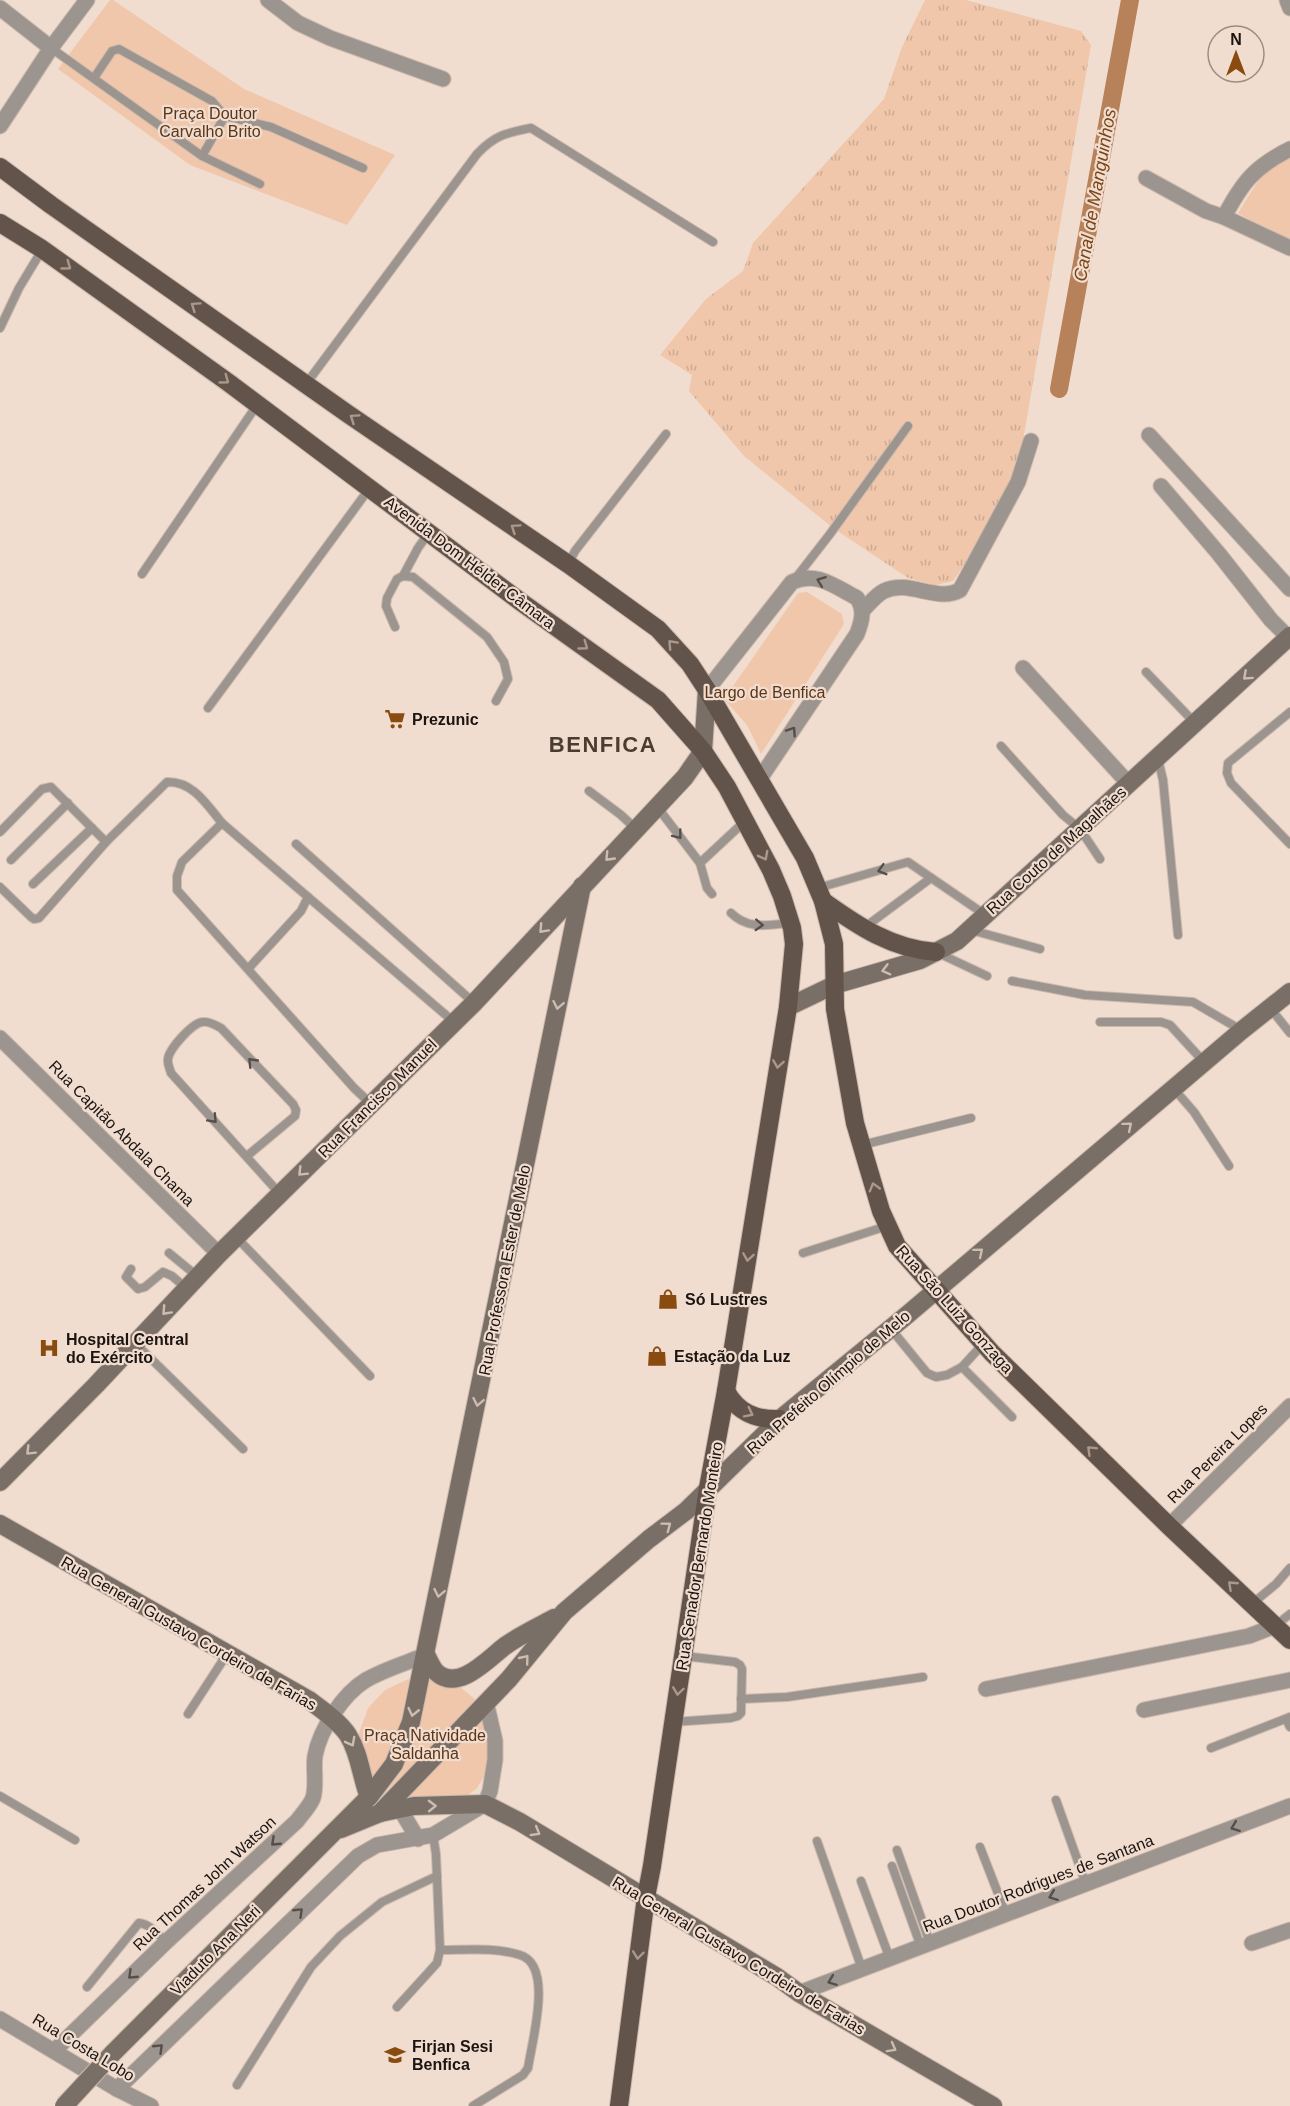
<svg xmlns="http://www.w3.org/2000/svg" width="1290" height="2106" viewBox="0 0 1290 2106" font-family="Helvetica,sans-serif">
<defs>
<pattern id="grass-tufts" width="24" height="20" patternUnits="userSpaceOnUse" patternTransform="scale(1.5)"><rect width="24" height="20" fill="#f0c7aa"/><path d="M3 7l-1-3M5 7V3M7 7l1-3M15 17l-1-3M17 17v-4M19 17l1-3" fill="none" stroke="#cdaa91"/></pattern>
</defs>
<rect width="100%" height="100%" fill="#f1ddd0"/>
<!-- grass -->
<path fill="url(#grass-tufts)" d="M 925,0 L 966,0 L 1081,31 L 1091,45 L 1019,464 L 1009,499 L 953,581 L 936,585 L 908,578 L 833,528 L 744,456 L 689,391 L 692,375 L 660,355 L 706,299 L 743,271 L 753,243 L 884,99 L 902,47 Z"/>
<!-- park -->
<g fill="#f0c7aa">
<path d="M 110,0 L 113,0 L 244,89 L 395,155 L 347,225 L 190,165 L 58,69 Z"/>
<path d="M 1290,156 L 1290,243 L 1238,213 L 1261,176 Z"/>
<path d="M 807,592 L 842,614 L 844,624 L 761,754 L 747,725 L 724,699 L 798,593 Z"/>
<path d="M 420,1677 L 444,1679 L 459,1686 L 478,1702 L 493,1740 L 488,1770 L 477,1788 L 457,1804 L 391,1803 L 374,1788 L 358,1736 L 368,1708 L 385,1690 L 406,1680 Z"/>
</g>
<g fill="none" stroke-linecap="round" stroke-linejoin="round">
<!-- canal -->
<path stroke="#b78259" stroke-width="18" d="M 1059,389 L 1130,0"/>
<!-- lane casing -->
<g stroke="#cab9ad" stroke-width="10">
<g id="lane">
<path d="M 51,48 L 202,156 L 260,184"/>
<path d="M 94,78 L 112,51 L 119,49 L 212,101 L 225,116 L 202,156"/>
<path d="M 225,116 L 271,127 L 363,168"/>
<path d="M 0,328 L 19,288 L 42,250"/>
<path d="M 306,384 L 477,154 C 495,135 506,133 531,128 L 713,242"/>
<path d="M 568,564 L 575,551 L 666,434"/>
<path d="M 142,574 L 257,405"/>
<path d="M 403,576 L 418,548 L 428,534"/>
<path d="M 795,579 L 830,534 L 908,426"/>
<path d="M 395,627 L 386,606 L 387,598 L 397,579 L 403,576 L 413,577 L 487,637 L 504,662 L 508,679 L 496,701"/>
<path d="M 1146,672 L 1194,722"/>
<path d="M 208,708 L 369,489"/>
<path d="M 1290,712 L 1228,763 L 1227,773 L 1231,783 L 1290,844"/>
<path d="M 1001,746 L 1063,815 L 1080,829 L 1100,859"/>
<path d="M 1158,759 L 1163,780 L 1178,935"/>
<path d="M 589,791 L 621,815 L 636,829"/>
<path d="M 658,808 L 700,863"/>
<path d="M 222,823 L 308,897 L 301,911 L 248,969"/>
<path d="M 0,832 L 42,789 L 51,787 L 106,842"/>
<path d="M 296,844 L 473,1002"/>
<path d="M 11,860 L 68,803"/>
<path d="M 33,884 L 92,828"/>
<path d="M 0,887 L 31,917 L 34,919 L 39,918 L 106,842 L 167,782 C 193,781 207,805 222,823 L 182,862 L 177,876 L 177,890 L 354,1088 L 371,1104"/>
<path d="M 818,888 L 908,862 L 984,914"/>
<path d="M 712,894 L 707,888 L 700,863 L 744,822"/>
<path d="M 308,897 L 454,1022"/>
<path d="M 731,913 C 748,930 768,925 791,923"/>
<path d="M 865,927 L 931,878"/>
<path d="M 971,930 L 1040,949"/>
<path d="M 936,952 L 987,976"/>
<path d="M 1012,981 L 1085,995 L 1193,1002 L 1241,1030"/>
<path d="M 1271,1009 L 1290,1033"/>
<path d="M 1100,1022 L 1161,1022 L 1170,1025 L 1204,1062"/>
<path d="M 1174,1089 L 1194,1112 L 1229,1166"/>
<path d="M 862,1145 L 971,1118"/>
<path d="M 247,1156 L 295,1116 L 296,1110 L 293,1104 L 221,1028 C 215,1025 209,1021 203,1022 C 193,1022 169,1049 168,1059 C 167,1064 170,1069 171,1073 L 280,1194"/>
<path d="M 237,1238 L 370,1376"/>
<path d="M 169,1253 L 197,1276"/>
<path d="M 803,1253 L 887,1226"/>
<path d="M 131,1269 L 126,1277 L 138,1289 L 145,1287 L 163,1272 L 172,1276 L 186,1288"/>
<path d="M 891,1329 L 927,1373 L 936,1377 L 947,1375 L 962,1367 L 983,1344"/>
<path d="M 136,1344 L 243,1449"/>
<path d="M 962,1367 L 1012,1417"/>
<path d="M 1253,1603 L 1276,1584 L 1290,1568"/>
<path d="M 1275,1626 L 1290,1614"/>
<path d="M 741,1699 L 787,1697 L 923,1677"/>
<path d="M 188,1714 L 227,1654"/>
<path d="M 1286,1719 L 1290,1727"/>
<path d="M 673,1722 L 731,1718 L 738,1716 L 741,1713 L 742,1669 L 740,1665 L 735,1662 L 684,1656"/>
<path d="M 1211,1748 L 1290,1717"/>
<path d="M 0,1796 L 75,1840"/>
<path d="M 1056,1800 L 1086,1884"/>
<path d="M 817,1841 L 862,1969"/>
<path d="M 980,1847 L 1006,1914"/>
<path d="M 897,1850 L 930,1943"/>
<path d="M 892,1866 L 921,1947"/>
<path d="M 861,1881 L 890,1959"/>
<path d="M 440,1950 C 466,1950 495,1947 520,1955 C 554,1965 532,2041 528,2068 L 523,2075 L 473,2106"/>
<path d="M 87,1987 L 139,1923 C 150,1924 159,1935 166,1942"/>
<path d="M 397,2007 L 437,1963 L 440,1950 L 436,1854 L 433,1835"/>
<path d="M 237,2085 L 311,1967 L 340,1936 L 382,1902 L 437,1876"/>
</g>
</g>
<!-- street casing -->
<g stroke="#cab9ad" stroke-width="17">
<g id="street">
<path d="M 268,0 L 298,23 L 330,38 L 443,79"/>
<path d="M 1287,0 L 1290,8"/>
<path d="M 0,8 L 51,48"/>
<path d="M 0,126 L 51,48 L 87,0"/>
<path d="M 1290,149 C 1254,167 1242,183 1224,217 L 1290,248"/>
<path d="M 1146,178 L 1206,211 L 1224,217"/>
<path d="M 1149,435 L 1290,589"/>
<path d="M 1161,486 L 1219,554 L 1271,620 L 1289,638"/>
<path d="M 863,610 C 869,604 877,594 884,591 C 909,579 937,603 960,590 L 1018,482 L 1031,441"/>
<path d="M 1023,668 L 1129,784"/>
<path d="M 707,690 L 792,582 C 817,571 834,586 857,598 C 865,610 862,621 857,634 L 759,780"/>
<path d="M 0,1038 L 219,1254"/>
<path d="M 1169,1526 L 1290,1406"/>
<path d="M 986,1689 L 1249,1636 L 1275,1626"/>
<path d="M 1144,1710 L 1290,1680"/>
<path d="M 400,1809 L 418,1839"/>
<path d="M 1252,1943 L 1290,1930"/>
<path d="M 799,1993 L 1290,1806"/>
<path d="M 0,2019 L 117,2089 L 151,2106"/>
<path d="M 55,2050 L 166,1942 L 297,1821 C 302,1814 310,1806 313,1798 C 317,1785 313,1769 315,1756 C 320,1729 343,1694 366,1680 C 385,1669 406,1663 426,1655"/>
<path d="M 117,2089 L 358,1856 L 377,1845 L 433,1835 L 485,1804 L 490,1791 L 495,1760 L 495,1741 L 486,1702"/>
</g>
</g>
<!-- secondary casing -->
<g stroke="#cab9ad" stroke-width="20">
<g id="secondary">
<path d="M 788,1007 L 834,985 L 920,960 L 957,941 L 1290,636"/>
<path d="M 0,1482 L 96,1385 L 219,1254 L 474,1003 L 685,777 L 703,751 L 707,690"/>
<path d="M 0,1524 L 309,1700 C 322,1710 339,1721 348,1735 C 360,1754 361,1777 369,1797"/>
<path d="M 426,1655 C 429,1660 432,1668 436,1672 C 458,1693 488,1659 505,1646 C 520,1635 538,1627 554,1618"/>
<path d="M 380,1813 L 414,1806 L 485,1804 L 520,1822 L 777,1977 L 799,1993 L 993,2106"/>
<path d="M 341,1829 L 380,1813 L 509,1679 L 564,1612 L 649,1539 L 686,1511 L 780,1419 L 907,1315 L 1241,1031 L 1290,992"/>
<path d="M 113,2053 L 369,1797 L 394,1764 L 411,1722 L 582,886"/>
</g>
</g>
<!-- primary casing -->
<g stroke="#cab9ad" stroke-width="20">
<g id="primary">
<path d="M 0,167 L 51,205 L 348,414 L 568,564 L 658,629 L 690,664 L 707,690 L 805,858 L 823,901 L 834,944 L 835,1009 L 855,1123 L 881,1211 L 897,1246 L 992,1353 L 1169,1526 L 1290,1640"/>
<path d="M 0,223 L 42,249 L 229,383 L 521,602 L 658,700 L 703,751 L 727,787 L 771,870 L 782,896 L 792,928 L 794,944 L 788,1007 L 726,1391 L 708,1488 L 652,1866 L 646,1897 L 619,2106"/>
<path d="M 823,901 C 858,926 892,949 936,952"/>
<path d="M 726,1391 C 738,1413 756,1420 780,1419"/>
</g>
</g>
<!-- lane -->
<use href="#lane" stroke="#9c948e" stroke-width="8"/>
<!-- street -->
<use href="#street" stroke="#9c948e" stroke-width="15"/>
<!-- secondary -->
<use href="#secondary" stroke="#7a6f66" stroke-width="18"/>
<!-- primary -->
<use href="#primary" stroke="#62544a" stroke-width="18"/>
<!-- secondary-bridge casing -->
<g stroke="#cab9ad" stroke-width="20" stroke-linecap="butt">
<path id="secondary-bridge" d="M 64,2106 L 113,2053"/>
</g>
<!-- secondary-bridge -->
<use href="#secondary-bridge" stroke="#7a6f66" stroke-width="18"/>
</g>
<!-- one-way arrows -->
<defs><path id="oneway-chevron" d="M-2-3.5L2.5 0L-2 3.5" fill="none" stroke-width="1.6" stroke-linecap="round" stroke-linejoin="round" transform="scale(1.5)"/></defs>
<g stroke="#aa988d">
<use href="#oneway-chevron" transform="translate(67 266) rotate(36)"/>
<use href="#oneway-chevron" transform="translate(195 306) rotate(-145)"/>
<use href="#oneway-chevron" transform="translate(225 380) rotate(36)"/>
<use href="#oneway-chevron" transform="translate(354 418) rotate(-146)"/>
<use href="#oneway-chevron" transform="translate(515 528) rotate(-146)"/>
<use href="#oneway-chevron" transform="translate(672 644) rotate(-133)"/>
<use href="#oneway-chevron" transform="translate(584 646) rotate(36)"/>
<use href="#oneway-chevron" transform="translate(764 856) rotate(62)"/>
<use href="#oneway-chevron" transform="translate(778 1064) rotate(99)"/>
<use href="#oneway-chevron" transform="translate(874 1187) rotate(-106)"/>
<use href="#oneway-chevron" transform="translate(748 1257) rotate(99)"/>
<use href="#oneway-chevron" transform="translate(749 1413) rotate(27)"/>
<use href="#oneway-chevron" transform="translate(1091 1450) rotate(-136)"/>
<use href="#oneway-chevron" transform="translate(1232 1585) rotate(-137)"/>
<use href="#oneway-chevron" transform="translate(678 1691) rotate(98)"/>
<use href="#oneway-chevron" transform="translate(638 1955) rotate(97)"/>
</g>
<g stroke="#554e49">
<use href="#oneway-chevron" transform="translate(821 581) rotate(-159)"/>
<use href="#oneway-chevron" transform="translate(792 731) rotate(-56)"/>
<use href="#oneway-chevron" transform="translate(678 835) rotate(52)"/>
<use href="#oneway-chevron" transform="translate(882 870) rotate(164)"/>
<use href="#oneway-chevron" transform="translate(759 925) rotate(3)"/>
<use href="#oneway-chevron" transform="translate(252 1062) rotate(-134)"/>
<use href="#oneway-chevron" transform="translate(213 1119) rotate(47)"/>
<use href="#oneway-chevron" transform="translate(1235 1827) rotate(159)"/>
<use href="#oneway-chevron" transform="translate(275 1842) rotate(137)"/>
<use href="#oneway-chevron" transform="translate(1053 1896) rotate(159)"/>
<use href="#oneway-chevron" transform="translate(299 1912) rotate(-44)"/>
<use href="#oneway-chevron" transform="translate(132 1975) rotate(136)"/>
<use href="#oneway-chevron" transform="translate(832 1981) rotate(159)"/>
<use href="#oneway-chevron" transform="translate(159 2048) rotate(-44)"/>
</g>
<g stroke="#cdbcb0">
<use href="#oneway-chevron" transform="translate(1247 676) rotate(138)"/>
<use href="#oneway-chevron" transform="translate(609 857) rotate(134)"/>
<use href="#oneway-chevron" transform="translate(543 929) rotate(133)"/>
<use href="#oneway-chevron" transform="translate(886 970) rotate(165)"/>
<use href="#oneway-chevron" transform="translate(558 1005) rotate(101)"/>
<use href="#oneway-chevron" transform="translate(1128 1126) rotate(-40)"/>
<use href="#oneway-chevron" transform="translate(302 1172) rotate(135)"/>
<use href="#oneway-chevron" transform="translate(979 1252) rotate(-40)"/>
<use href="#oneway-chevron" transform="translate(166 1311) rotate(133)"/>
<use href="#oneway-chevron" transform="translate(478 1402) rotate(101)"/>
<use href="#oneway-chevron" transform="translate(30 1451) rotate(135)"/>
<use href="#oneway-chevron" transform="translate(667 1526) rotate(-37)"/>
<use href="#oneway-chevron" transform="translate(439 1593) rotate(101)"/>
<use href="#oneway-chevron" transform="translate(525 1659) rotate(-51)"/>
<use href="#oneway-chevron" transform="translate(413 1712) rotate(103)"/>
<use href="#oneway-chevron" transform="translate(351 1742) rotate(62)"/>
<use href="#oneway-chevron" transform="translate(432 1806) rotate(-1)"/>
<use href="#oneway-chevron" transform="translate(536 1832) rotate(31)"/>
<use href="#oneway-chevron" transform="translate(892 2048) rotate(29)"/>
</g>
<!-- icons -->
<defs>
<g id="supermarket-bare" transform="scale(1.62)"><path d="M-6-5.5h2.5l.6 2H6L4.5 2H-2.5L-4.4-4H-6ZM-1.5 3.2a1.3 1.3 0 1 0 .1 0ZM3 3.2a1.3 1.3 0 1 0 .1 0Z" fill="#894b0f" stroke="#f1ddd0" stroke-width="2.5" paint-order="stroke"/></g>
<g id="shop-bare" transform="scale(1.62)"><path d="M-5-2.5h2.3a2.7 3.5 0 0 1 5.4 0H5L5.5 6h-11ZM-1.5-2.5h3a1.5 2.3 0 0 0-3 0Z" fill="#894b0f" stroke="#f1ddd0" stroke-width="2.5" paint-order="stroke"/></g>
<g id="hospital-bare" transform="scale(1.62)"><path d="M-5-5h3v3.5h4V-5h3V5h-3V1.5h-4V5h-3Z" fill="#894b0f" stroke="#f1ddd0" stroke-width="2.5" paint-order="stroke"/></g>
<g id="school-bare" transform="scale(1.62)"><path d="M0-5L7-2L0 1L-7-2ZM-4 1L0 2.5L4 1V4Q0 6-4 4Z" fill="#894b0f" stroke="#f1ddd0" stroke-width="2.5" paint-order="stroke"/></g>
</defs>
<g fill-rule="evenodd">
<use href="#supermarket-bare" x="395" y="719"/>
<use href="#shop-bare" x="668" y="1299"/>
<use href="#hospital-bare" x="49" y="1348"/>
<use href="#shop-bare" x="657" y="1356"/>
<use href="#school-bare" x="395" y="2055"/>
</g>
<g text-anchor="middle" stroke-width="4.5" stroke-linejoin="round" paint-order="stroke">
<!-- park labels -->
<g font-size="16" fill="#5b3516" stroke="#f1ddd0">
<text x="210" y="119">Praça Doutor<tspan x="210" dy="18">Carvalho Brito</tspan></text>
<text x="765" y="698">Largo de Benfica</text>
<text x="425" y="1741">Praça Natividade<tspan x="425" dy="18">Saldanha</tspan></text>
</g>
<!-- street labels -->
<g font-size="16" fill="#1b1410" stroke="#f1ddd0">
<text transform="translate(470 562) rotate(37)" y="6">Avenida Dom Hélder Câmara</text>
<text transform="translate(1056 850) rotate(-42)" y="6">Rua Couto de Magalhães</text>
<text transform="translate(377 1098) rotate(-45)" y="6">Rua Francisco Manuel</text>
<text transform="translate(122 1133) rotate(45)" y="6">Rua Capitão Abdala Chama</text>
<text transform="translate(504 1270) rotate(-79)" y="6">Rua Professora Ester de Melo</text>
<text transform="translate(955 1309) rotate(48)" y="6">Rua São Luiz Gonzaga</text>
<text transform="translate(828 1382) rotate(-41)" y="6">Rua Prefeito Olímpio de Melo</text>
<text transform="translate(1217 1453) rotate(-45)" y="6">Rua Pereira Lopes</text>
<text transform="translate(699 1556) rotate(-81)" y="6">Rua Senador Bernardo Monteiro</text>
<text transform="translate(189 1633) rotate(30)" y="6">Rua General Gustavo Cordeiro de Farias</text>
<text transform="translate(204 1883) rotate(-43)" y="6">Rua Thomas John Watson</text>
<text transform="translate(1038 1883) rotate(-21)" y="6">Rua Doutor Rodrigues de Santana</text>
<text transform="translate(215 1950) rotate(-45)" y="6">Viaduto Ana Neri</text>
<text transform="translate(739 1955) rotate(31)" y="6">Rua General Gustavo Cordeiro de Farias</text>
<text transform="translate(84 2047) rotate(31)" y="6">Rua Costa Lobo</text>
</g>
<!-- poi labels -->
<g font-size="16" font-weight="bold" fill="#1b1410" stroke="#f1ddd0" text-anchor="start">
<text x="412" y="725">Prezunic</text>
<text x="685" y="1305">Só Lustres</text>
<text x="66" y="1345">Hospital Central<tspan x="66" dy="18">do Exército</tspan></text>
<text x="674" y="1362">Estação da Luz</text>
<text x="412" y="2052">Firjan Sesi<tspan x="412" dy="18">Benfica</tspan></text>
</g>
<!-- water labels -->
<g font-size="18" font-style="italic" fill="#794516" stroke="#f1ddd0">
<text transform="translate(1095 195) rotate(-80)" y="6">Canal de Manguinhos</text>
</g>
<!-- district labels -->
<g font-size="22" font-weight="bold" letter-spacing="1.5" fill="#4b3c31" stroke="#f1ddd0">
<text x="603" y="752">BENFICA</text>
</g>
</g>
<!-- north arrow -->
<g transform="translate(1236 54)"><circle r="28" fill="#f1ddd0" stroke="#9b8d83" stroke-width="1.5"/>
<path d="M0-4.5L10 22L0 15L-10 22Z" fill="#894b0f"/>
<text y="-9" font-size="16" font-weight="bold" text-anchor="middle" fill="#1b1410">N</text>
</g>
</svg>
